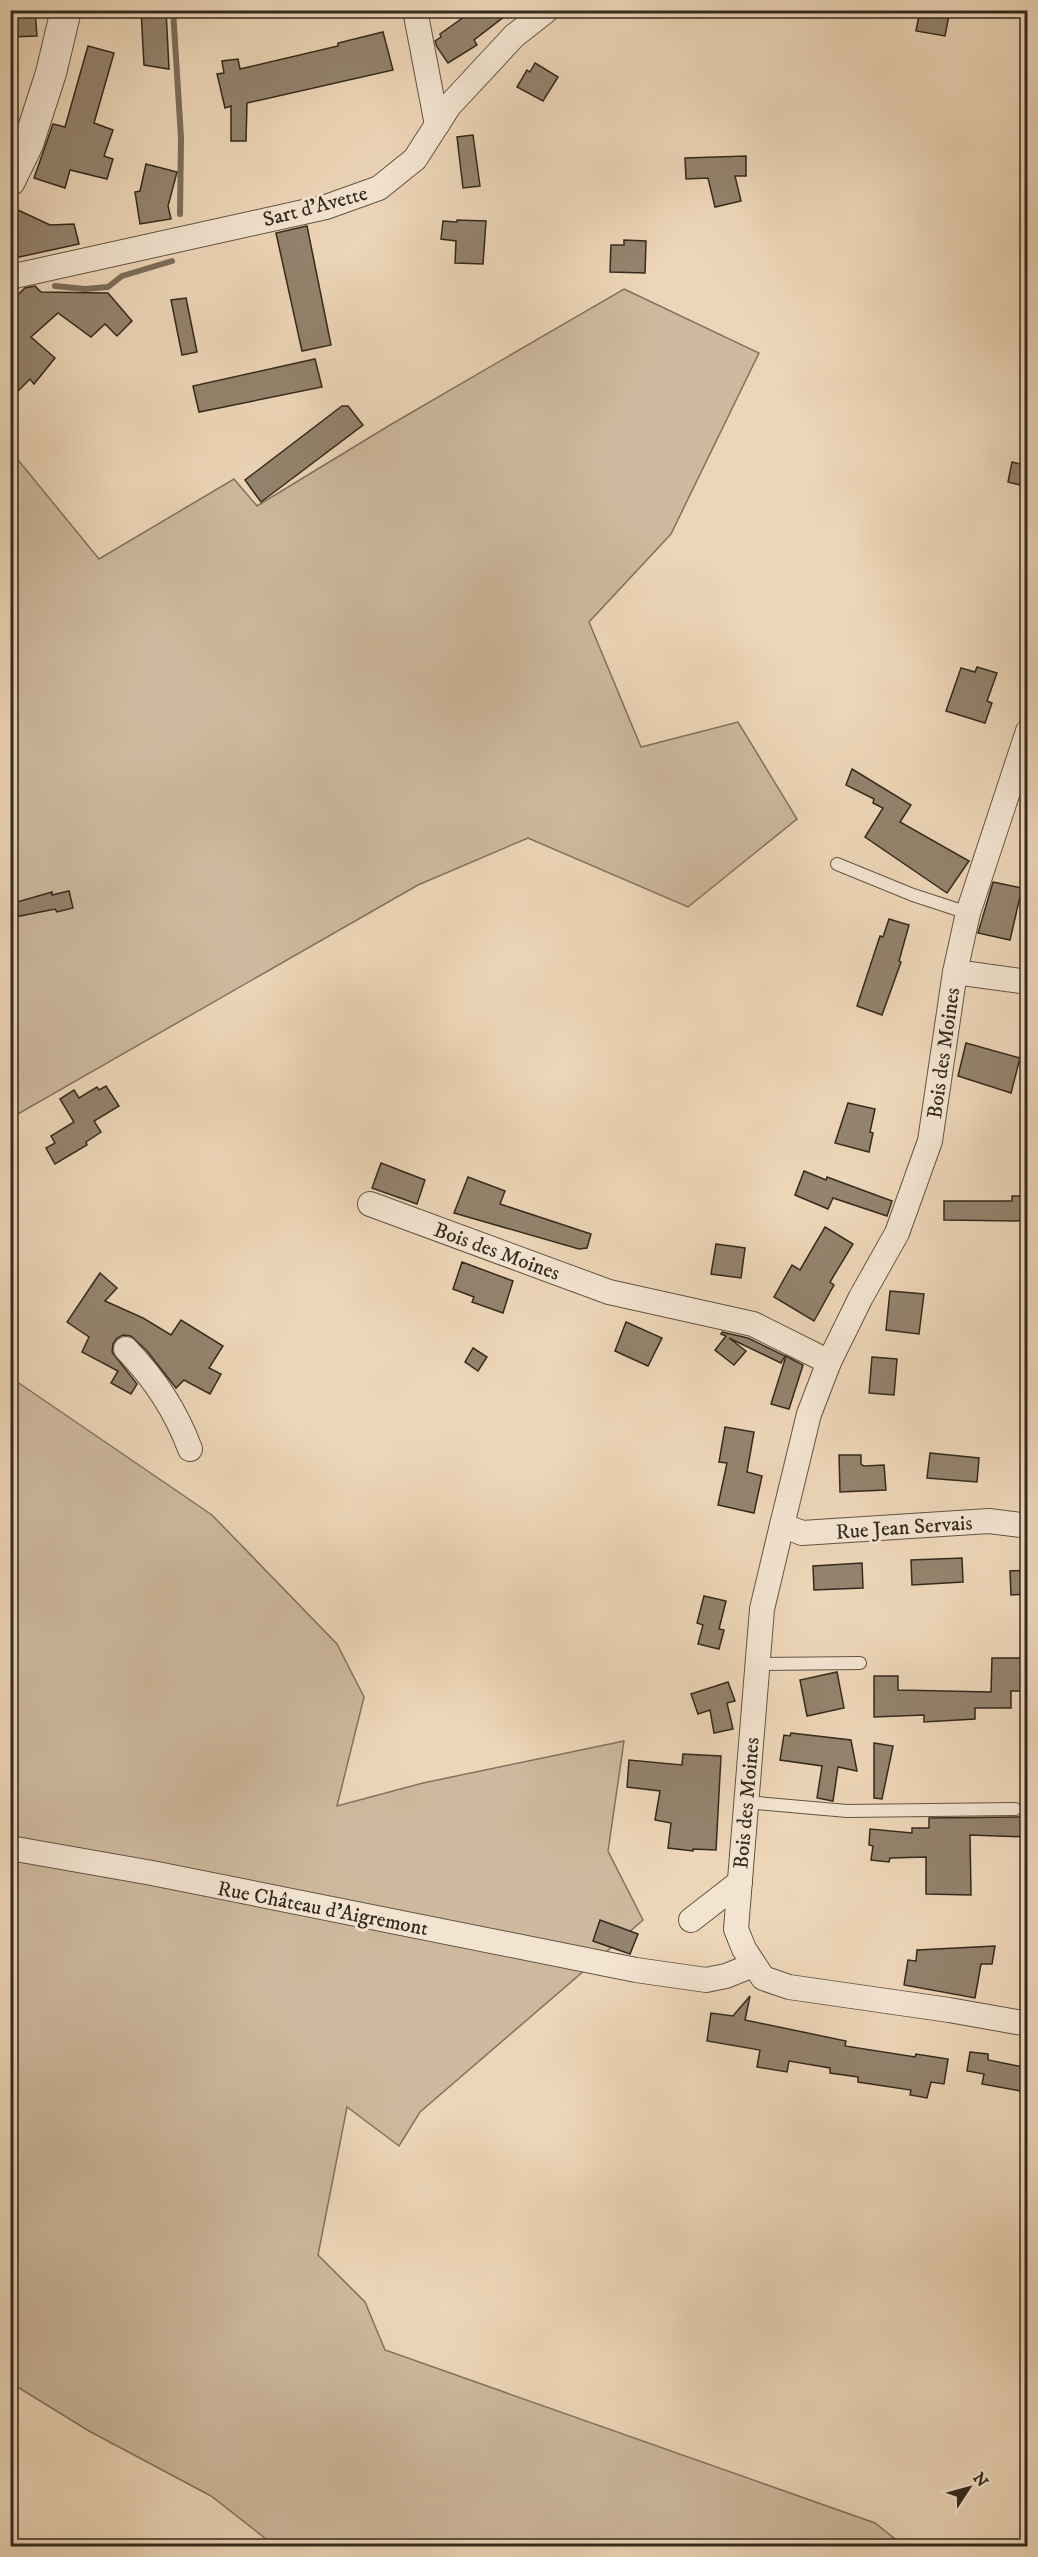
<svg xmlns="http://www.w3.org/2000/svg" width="1038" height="2557" viewBox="0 0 1038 2557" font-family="'IM FELL DW Pica',serif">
<rect width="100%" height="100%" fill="#edd6b8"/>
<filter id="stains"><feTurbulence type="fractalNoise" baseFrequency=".00333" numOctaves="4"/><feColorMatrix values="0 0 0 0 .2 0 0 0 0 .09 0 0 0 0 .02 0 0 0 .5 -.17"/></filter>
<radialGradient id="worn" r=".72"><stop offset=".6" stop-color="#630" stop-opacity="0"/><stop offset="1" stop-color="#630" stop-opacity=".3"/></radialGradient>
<!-- green -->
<g fill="#ceb99e" stroke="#81725e" stroke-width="1.5">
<path d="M 624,289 L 759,353 L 671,534 L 589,622 L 641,747 L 738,722 L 797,819 L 688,907 L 528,838 L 418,885 L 11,1118 L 10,450 L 99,559 L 234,479 L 257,506 L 390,425 Z"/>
<path d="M 10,1377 L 212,1515 L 337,1644 L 364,1697 L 337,1806 L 423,1783 L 624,1741 L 608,1851 L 643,1920 L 420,2112 L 399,2146 L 347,2107 L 318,2255 L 365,2302 L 385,2350 L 875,2523 L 904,2546 L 275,2546 L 211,2496 L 89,2431 L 11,2383 Z"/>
</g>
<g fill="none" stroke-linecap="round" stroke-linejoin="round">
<!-- stream -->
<g stroke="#7d6e5b" stroke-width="6">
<path d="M 173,10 L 181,138 L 180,214"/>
<path d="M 55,286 L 85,289 L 108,287 L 122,276 L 172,261"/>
</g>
</g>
<!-- building -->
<g fill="#94836e" stroke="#342a1e" stroke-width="1.5">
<path d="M 10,10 L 35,10 L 37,36 L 10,37 Z"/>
<path d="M 141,10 L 166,10 L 169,69 L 144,65 Z"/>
<path d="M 474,10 L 513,10 L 474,40 L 477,45 L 448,63 L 437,47 L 435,41 L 441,37 L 440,34 Z"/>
<path d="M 920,10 L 950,10 L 945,36 L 916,31 Z"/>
<path d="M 383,32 L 393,70 L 247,103 L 246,141 L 231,141 L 231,106 L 225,108 L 217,74 L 224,73 L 222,61 L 238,59 L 240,69 L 338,46 L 338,43 Z"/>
<path d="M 88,46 L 114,53 L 94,123 L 113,130 L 104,156 L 113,159 L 107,179 L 70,170 L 65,188 L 34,178 L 53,124 L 65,127 Z"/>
<path d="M 535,63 L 558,77 L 543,101 L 517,87 L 527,70 L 530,72 Z"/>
<path d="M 473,135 L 480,186 L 463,188 L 457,137 Z"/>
<path d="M 746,156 L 746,176 L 735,176 L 741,201 L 715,207 L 708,178 L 686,179 L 685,158 Z"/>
<path d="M 146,164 L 177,172 L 168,206 L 171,219 L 140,224 L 135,192 L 140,191 Z"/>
<path d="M 18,210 L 50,225 L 74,224 L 79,244 L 10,259 L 10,221 Z"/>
<path d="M 457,220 L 486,221 L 483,264 L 455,263 L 456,241 L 441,239 L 443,221 L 457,222 Z"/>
<path d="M 307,226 L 331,345 L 302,351 L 276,233 Z"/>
<path d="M 624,240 L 646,241 L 645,273 L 610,272 L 611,245 L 624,245 Z"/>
<path d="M 35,286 L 41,292 L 108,293 L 132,321 L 117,336 L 105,324 L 91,337 L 58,313 L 31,337 L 55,358 L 34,384 L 30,379 L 10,399 L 10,302 L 25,288 Z"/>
<path d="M 186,298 L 197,352 L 182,355 L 171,300 Z"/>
<path d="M 315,359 L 322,387 L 199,412 L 193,386 Z"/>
<path d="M 342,406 L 348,406 L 363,425 L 261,502 L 245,480 Z"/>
<path d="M 1012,462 L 1028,466 L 1028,487 L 1008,482 Z"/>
<path d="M 977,667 L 997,673 L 987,701 L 992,703 L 985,723 L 946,711 L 961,668 L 975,672 Z"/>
<path d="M 852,769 L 911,805 L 900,822 L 969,861 L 947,893 L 865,837 L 883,808 L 873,803 L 874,799 L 846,785 Z"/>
<path d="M 993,882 L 1022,888 L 1010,940 L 978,933 Z"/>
<path d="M 69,891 L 73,908 L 57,912 L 55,909 L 10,918 L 10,904 L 52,892 L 52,895 Z"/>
<path d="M 889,919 L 909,925 L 899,961 L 901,962 L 882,1015 L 857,1006 L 880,936 L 883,937 Z"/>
<path d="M 966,1043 L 1020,1058 L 1011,1093 L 958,1076 Z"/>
<path d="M 106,1086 L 119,1106 L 94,1121 L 101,1132 L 86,1142 L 87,1145 L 55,1164 L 46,1148 L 55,1143 L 51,1136 L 74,1122 L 60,1099 L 74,1090 L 79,1098 L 97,1087 L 99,1090 Z"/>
<path d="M 848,1103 L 875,1109 L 870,1132 L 873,1133 L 869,1152 L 835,1143 Z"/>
<path d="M 381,1163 L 425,1180 L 417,1204 L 372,1188 Z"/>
<path d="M 804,1171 L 826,1180 L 827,1177 L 892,1201 L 887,1216 L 833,1198 L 828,1209 L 795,1195 Z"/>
<path d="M 468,1177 L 505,1191 L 500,1204 L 591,1234 L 587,1248 L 579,1249 L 454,1213 Z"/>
<path d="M 1012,1196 L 1028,1196 L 1028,1221 L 944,1220 L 944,1201 L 1012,1201 Z"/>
<path d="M 825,1227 L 853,1244 L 830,1282 L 834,1285 L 814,1321 L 774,1297 L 792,1265 L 800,1270 Z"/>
<path d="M 716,1244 L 745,1248 L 741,1278 L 711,1274 Z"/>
<path d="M 462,1262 L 513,1281 L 503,1313 L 472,1302 L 474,1297 L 453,1289 Z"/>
<path d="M 100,1273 L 117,1288 L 105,1301 L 143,1318 L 171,1335 L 181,1320 L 223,1346 L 209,1368 L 221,1374 L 210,1394 L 184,1380 L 176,1388 L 147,1351 L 131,1336 L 123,1335 L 117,1338 L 113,1344 L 112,1352 L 137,1384 L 131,1394 L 111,1383 L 118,1371 L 82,1352 L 89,1337 L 67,1322 Z"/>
<path d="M 890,1291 L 924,1294 L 919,1334 L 886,1330 Z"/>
<path d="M 626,1322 L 662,1338 L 648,1366 L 615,1351 Z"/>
<path d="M 722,1332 L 748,1338 L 785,1356 L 781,1363 L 729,1338 L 746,1351 L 734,1365 L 715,1350 L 726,1336 L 721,1334 Z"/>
<path d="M 473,1348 L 487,1357 L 478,1371 L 465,1362 Z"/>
<path d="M 786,1356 L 803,1365 L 789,1409 L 771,1404 Z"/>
<path d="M 872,1357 L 897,1359 L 894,1395 L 869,1393 Z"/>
<path d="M 725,1427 L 754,1432 L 747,1472 L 762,1476 L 754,1513 L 718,1505 L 727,1463 L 719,1462 Z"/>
<path d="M 930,1453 L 979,1458 L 977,1482 L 927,1478 Z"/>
<path d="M 839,1455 L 861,1455 L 861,1464 L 864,1466 L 884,1465 L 886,1490 L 840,1492 Z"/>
<path d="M 962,1558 L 963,1582 L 912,1585 L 911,1560 Z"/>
<path d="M 862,1563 L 863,1588 L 814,1590 L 813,1566 Z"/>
<path d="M 1028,1570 L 1028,1594 L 1011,1595 L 1010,1571 Z"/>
<path d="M 704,1596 L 726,1601 L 719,1629 L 724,1630 L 719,1649 L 698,1644 L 703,1625 L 697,1623 Z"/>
<path d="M 992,1658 L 1028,1658 L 1028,1691 L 1011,1691 L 1011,1708 L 975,1708 L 975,1719 L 924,1722 L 924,1715 L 874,1717 L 874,1676 L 898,1676 L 898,1690 L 991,1692 Z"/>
<path d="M 837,1672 L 844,1708 L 807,1716 L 800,1680 Z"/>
<path d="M 728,1682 L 735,1701 L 727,1703 L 733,1729 L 714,1733 L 710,1710 L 698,1714 L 691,1694 Z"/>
<path d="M 791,1733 L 851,1740 L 857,1771 L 838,1767 L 833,1801 L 817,1798 L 822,1766 L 780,1760 L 784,1735 L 790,1736 Z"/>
<path d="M 874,1743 L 893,1746 L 882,1799 L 874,1798 Z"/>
<path d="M 683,1754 L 721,1756 L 716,1850 L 693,1849 L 693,1851 L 668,1848 L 671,1823 L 655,1820 L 660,1791 L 627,1787 L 629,1760 L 682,1765 Z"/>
<path d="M 1028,1817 L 1028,1837 L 970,1835 L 971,1895 L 926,1894 L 926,1857 L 890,1858 L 889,1862 L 871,1860 L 873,1846 L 869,1845 L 870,1829 L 912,1833 L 912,1828 L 929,1828 L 929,1818 Z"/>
<path d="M 600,1920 L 638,1934 L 630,1954 L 593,1941 Z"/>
<path d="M 995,1946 L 992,1964 L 981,1964 L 975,1998 L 904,1985 L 908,1960 L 916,1961 L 917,1950 Z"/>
<path d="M 750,1996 L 745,2020 L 846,2041 L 845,2046 L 915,2057 L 916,2054 L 948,2059 L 944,2084 L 931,2082 L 927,2098 L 910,2095 L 911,2090 L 858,2082 L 858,2077 L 830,2073 L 830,2068 L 789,2061 L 787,2072 L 757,2067 L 760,2050 L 707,2041 L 711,2013 L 733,2016 Z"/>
<path d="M 970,2052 L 988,2054 L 988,2060 L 1028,2068 L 1026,2092 L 982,2084 L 984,2074 L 967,2071 Z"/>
</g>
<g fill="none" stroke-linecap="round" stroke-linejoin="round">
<!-- service casing -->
<g stroke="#625544" stroke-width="14">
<g id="service">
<path d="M 837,864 L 913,895 L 968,913"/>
<path d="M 757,1664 L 860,1663"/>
<path d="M 746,1802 L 847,1811 L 1015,1809"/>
</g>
</g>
<!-- minor casing -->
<g stroke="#625544" stroke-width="26">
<g id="minor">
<path d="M 415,10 L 437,125"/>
<path d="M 10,277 L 326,207 L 379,188 L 415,159 L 449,106 L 514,36 L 547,10"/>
<path d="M 1028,731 L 968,913 L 955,972 L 930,1141 L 897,1233 L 861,1297 L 829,1362 L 809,1414 L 782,1525 L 762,1609 L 736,1929 L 744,1949 L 763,1978 L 789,1987 L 949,2010 L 1028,2024"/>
<path d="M 955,972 L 1028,982"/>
<path d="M 370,1204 L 609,1292 L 753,1324 L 829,1362"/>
<path d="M 126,1349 C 154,1378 176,1411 190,1449"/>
<path d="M 782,1525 L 802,1533 L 989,1521 L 1028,1526"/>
<path d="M 10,1848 L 152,1873 L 636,1970 L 706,1980 L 726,1976 L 753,1965"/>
<path d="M 691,1920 L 740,1882"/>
</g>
</g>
<!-- tertiary casing -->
<g stroke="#625544" stroke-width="32">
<path id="tertiary" d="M 10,181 L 28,144 L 51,73 L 66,10"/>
</g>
<!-- service -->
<use href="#service" stroke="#f3e4d1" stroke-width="12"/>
<!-- minor -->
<use href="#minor" stroke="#f3e4d1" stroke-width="24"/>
<!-- tertiary -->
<use href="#tertiary" stroke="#f3e4d1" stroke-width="30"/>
</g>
<g text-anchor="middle" stroke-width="6" stroke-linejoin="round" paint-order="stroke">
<!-- street labels -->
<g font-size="21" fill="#342a1e" stroke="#f3e4d1">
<text transform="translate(315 206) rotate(-15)" y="7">Sart d'Avette</text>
<text transform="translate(943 1053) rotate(-82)" y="7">Bois des Moines</text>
<text transform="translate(497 1251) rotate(20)" y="7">Bois des Moines</text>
<text transform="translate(904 1527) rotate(-4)" y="7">Rue Jean Servais</text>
<text transform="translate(746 1803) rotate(-85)" y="7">Bois des Moines</text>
<text transform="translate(323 1908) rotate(11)" y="7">Rue Château d'Aigremont</text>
</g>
</g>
<!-- margin -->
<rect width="1038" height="2557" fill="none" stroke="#edd6b8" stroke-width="36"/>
<rect x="12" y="12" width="1014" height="2533" fill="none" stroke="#342a1e" stroke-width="3"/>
<rect x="18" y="18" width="1002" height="2521" fill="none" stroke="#342a1e" stroke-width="1.5"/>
<!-- north arrow -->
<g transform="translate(969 2488) rotate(54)" stroke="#f3e4d1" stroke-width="4.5" paint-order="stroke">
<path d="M0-4.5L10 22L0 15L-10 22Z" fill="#342a1e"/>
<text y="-9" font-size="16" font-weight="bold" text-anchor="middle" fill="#342a1e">N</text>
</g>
<rect width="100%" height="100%" filter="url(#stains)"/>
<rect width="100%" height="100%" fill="url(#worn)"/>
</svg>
